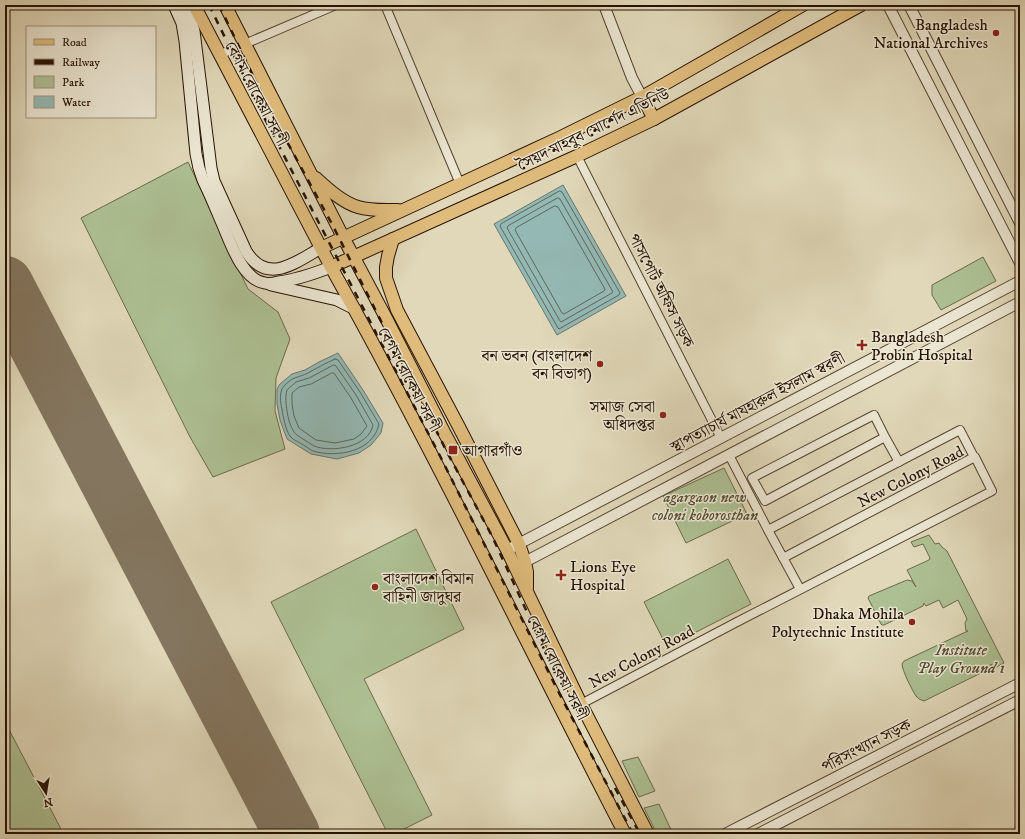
<svg xmlns="http://www.w3.org/2000/svg" width="1025" height="839" viewBox="0 0 1025 839" font-family="'IM FELL DW Pica','Noto Serif Bengali',serif">
<rect width="100%" height="100%" fill="#e0d8b9"/>
<filter id="stains"><feTurbulence type="fractalNoise" baseFrequency=".005" numOctaves="4"/><feColorMatrix values="0 0 0 0 .2 0 0 0 0 .09 0 0 0 0 .02 0 0 0 .5 -.17"/></filter>
<radialGradient id="worn" r=".72"><stop offset=".6" stop-color="#630" stop-opacity="0"/><stop offset="1" stop-color="#630" stop-opacity=".3"/></radialGradient>
<!-- green -->
<g fill="#adc093" stroke="#6a694b">
<path d="M 188,162 L 248,289 L 278,312 L 290,339 L 276,378 L 275,411 L 285,449 L 213,477 L 190,437 L 81,218 Z"/>
<path d="M 983,257 L 996,281 L 941,310 L 932,295 L 932,285 Z"/>
<path d="M 724,468 L 747,514 L 686,543 L 663,496 Z"/>
<path d="M 416,529 L 464,629 L 364,679 L 432,815 L 394,834 L 388,834 L 271,602 Z"/>
<path d="M 929,535 L 935,544 L 939,543 L 942,547 L 947,551 L 1004,663 L 993,669 L 991,664 L 990,667 L 985,671 L 924,701 C 921,700 918,699 916,696 C 912,690 902,670 902,664 L 904,661 L 957,636 L 968,631 L 966,631 L 965,623 L 967,619 L 958,600 L 943,608 L 939,600 L 926,606 L 924,603 L 923,606 L 884,625 L 882,625 L 881,624 L 868,598 L 869,596 L 907,580 L 912,581 L 916,587 L 907,570 L 929,560 L 930,558 L 923,544 L 914,547 L 911,542 Z"/>
<path d="M 728,559 L 751,604 L 667,647 L 644,602 Z"/>
<path d="M 5,722 L 61,829 L 64,834 L 5,834 Z"/>
<path d="M 638,757 L 655,791 L 639,797 L 622,761 Z"/>
<path d="M 659,804 L 673,834 L 657,834 L 644,808 Z"/>
</g>
<!-- water -->
<g fill="#94b9b5" stroke="#68766e">
<path d="M 563,185 L 626,296 L 557,335 L 494,224 Z"/>
<path d="M 338,353 L 363,390 L 383,423 L 381,433 L 371,445 L 359,453 L 337,459 L 311,454 L 287,439 L 280,420 L 277,404 L 277,389 L 280,384 L 292,374 L 305,370 L 319,362 Z"/>
</g>
<g fill="none" stroke-linecap="round" stroke-linejoin="round">
<!-- shore -->
<g stroke="#5d665c" stroke-width="1">
<path d="M 560,191 L 562,192 L 620,293 L 619,295 L 559,329 L 558,328 L 500,226 L 501,224 Z"/>
<path d="M 558,198 L 560,199 L 613,292 L 612,293 L 561,322 L 560,321 L 507,228 L 508,226 Z"/>
<path d="M 555,206 L 558,207 L 605,289 L 604,291 L 564,314 L 562,313 L 515,230 L 516,228 Z"/>
<path d="M 335,359 L 338,360 L 360,392 L 379,424 C 373,452 337,458 313,451 C 309,449 304,445 300,443 C 297,441 292,439 290,436 C 286,431 283,416 282,409 C 280,403 279,391 284,386 C 293,376 298,378 308,373 C 317,368 326,363 335,359 Z"/>
<path d="M 334,365 L 336,366 L 356,395 L 373,425 C 369,447 332,453 314,446 C 310,444 307,441 303,439 C 300,437 296,435 294,432 C 290,426 288,418 287,411 C 286,404 285,397 287,390 L 296,382 L 309,378 Z"/>
<path d="M 332,373 L 334,373 L 351,398 L 367,426 L 361,434 L 354,439 L 335,443 L 316,440 L 299,428 L 294,416 L 292,404 L 292,393 L 299,387 L 311,384 Z"/>
</g>
<!-- runway -->
<path stroke="#83755e" stroke-width="56" d="M 5,284 L 292,834"/>
<!-- minor casing -->
<g stroke="#544430" stroke-width="10">
<g id="minor">
<path d="M 385,5 L 460,184"/>
<path d="M 219,55 L 336,5"/>
<path d="M 577,156 L 721,438"/>
<path d="M 885,437 L 874,415 L 752,478 L 765,501 L 885,437 L 899,462"/>
<path d="M 768,530 L 800,589"/>
<path d="M 581,704 L 735,623 L 992,491 L 975,457 L 783,558 L 974,457 L 960,430 L 768,530 L 729,455"/>
</g>
</g>
<!-- tertiary casing -->
<g stroke="#544430" stroke-width="12">
<g id="tertiary">
<path d="M 604,5 L 632,78 L 642,97"/>
<path d="M 888,5 L 1020,263"/>
<path d="M 909,5 L 1020,223"/>
<path d="M 507,550 L 1020,281"/>
<path d="M 519,565 L 1020,302"/>
<path d="M 725,834 L 1020,683"/>
<path d="M 758,834 L 890,766 L 1020,700"/>
</g>
</g>
<!-- secondary casing -->
<g stroke="#261203" stroke-width="13">
<g id="secondary">
<path d="M 174,5 L 182,23 L 185,41 L 196,154 L 199,168 L 203,180 C 210,194 216,209 222,223 C 230,241 242,280 265,283 C 269,284 274,283 278,282 C 296,280 313,274 331,267"/>
<path d="M 184,5 L 191,20 L 194,31 L 211,168 L 214,181 L 246,251 C 267,286 296,262 321,248"/>
<path d="M 271,285 L 337,300 L 355,309"/>
</g>
</g>
<!-- primary casing -->
<g stroke="#261203" stroke-width="14">
<g id="primary">
<path d="M 194,5 L 331,267 C 435,453 527,645 625,834"/>
<path d="M 225,5 L 343,237 L 385,316 L 445,434 L 507,550 L 581,704 L 648,834"/>
<path d="M 642,97 L 654,119"/>
<path d="M 316,178 C 328,189 342,202 358,207 C 371,211 385,210 398,210"/>
<path d="M 393,239 L 388,256 L 386,267 L 386,278 L 397,310 L 459,427 L 519,544 L 525,562 L 527,572 L 527,588"/>
<path d="M 321,248 L 561,137 L 642,97 L 803,5"/>
<path d="M 331,267 L 577,156 L 654,119 L 861,5"/>
</g>
</g>
<!-- minor -->
<use href="#minor" stroke="#ebe6d2" stroke-width="8"/>
<!-- tertiary -->
<use href="#tertiary" stroke="#ebe6d2" stroke-width="10"/>
<!-- secondary -->
<use href="#secondary" stroke="#ebe6d2" stroke-width="11"/>
<!-- primary -->
<use href="#primary" stroke="#e0bc7c" stroke-width="12"/>
<!-- rail -->
<g stroke="#261203" stroke-width="2.5" stroke-dasharray="7 7" stroke-linecap="butt">
<path d="M 209,5 L 267,123 L 440,456 L 558,691 L 633,834"/>
<path d="M 219,5 L 268,107 L 332,224 L 447,452 L 492,536 L 555,673"/>
<path d="M 615,788 L 640,834"/>
</g>
</g>
<!-- markers -->
<g fill="#8f2418" stroke="#ebe6d2" stroke-width="1.5">
<circle cx="996" cy="33" r="4"/>
<path d="M860 339h4v4h4v4h-4v4h-4v-4h-4v-4h4z"/>
<circle cx="600" cy="364" r="4"/>
<circle cx="663" cy="415" r="4"/>
<rect x="448" y="445" width="10" height="10" rx="2"/>
<path d="M559 569h4v4h4v4h-4v4h-4v-4h-4v-4h4z"/>
<circle cx="375" cy="587" r="4"/>
<circle cx="912" cy="622" r="4"/>
</g>
<g text-anchor="middle" stroke-width="3" stroke-linejoin="round" paint-order="stroke">
<!-- poi labels -->
<g font-size="16" fill="#261203" stroke="#ebe6d2" text-anchor="end">
<text x="988" y="30">Bangladesh<tspan x="988" dy="18">National Archives</tspan></text>
<text x="871" y="342" text-anchor="start">Bangladesh<tspan x="871" dy="18">Probin Hospital</tspan></text>
<text x="592" y="361">বন ভবন (বাংলাদেশ<tspan x="592" dy="18">বন বিভাগ)</tspan></text>
<text x="655" y="412">সমাজ সেবা<tspan x="655" dy="18">অধিদপ্তর</tspan></text>
<text x="462" y="456" text-anchor="start">আগারগাঁও</text>
<text x="570" y="572" text-anchor="start">Lions Eye<tspan x="570" dy="18">Hospital</tspan></text>
<text x="383" y="584" text-anchor="start">বাংলাদেশ বিমান<tspan x="383" dy="18">বাহিনী জাদুঘর</tspan></text>
<text x="904" y="619">Dhaka Mohila<tspan x="904" dy="18">Polytechnic Institute</tspan></text>
</g>
<!-- street labels -->
<g font-size="16" fill="#261203" stroke="#ebe6d2">
<text transform="translate(257 93) rotate(62)" y="6">বেগম রোকেয়া সরণী</text>
<text transform="translate(593 129) rotate(-26)" y="6">সৈয়দ মাহবুব মোর্শেদ এভিনিউ</text>
<text transform="translate(662 290) rotate(63)" y="6">পাসপোর্ট অফিস সড়ক</text>
<text transform="translate(410 379) rotate(62)" y="6">বেগম রোকেয়া সরণী</text>
<text transform="translate(757 402) rotate(-28)" y="6">স্থাপত্যাচার্য মাযহারুল ইসলাম স্বরণী</text>
<text transform="translate(910 476) rotate(-27)" y="6">New Colony Road</text>
<text transform="translate(641 656) rotate(-28)" y="6">New Colony Road</text>
<text transform="translate(558 667) rotate(63)" y="6">বেগম রোকেয়া সরণী</text>
<text transform="translate(866 745) rotate(-27)" y="6">পরিসংখ্যান সড়ক</text>
</g>
<!-- park labels -->
<g font-size="16" font-style="italic" fill="#554f35" stroke="#ebe6d2">
<text x="705" y="502">agargaon new<tspan x="705" dy="18">coloni koborosthan</tspan></text>
<text x="961" y="655">Institute<tspan x="961" dy="18">Play Ground 1</tspan></text>
</g>
</g>
<!-- margin -->
<rect width="1025" height="839" fill="none" stroke="#e0d8b9" stroke-width="20"/>
<rect x="6" y="6" width="1013" height="827" fill="none" stroke="#261203" stroke-width="2"/>
<rect x="10" y="10" width="1005" height="819" fill="none" stroke="#261203"/>
<!-- legend -->
<rect x="26" y="26" width="130" height="92" fill="#ebe6d2" stroke="#9c917f"/>
<rect x="34" y="39" width="20" height="6" fill="#e0bc7c" stroke="#9c917f"/>
<text x="62" y="46" font-size="12" fill="#261203">Road</text>
<rect x="34" y="59" width="20" height="6" fill="#261203" stroke="#9c917f"/>
<text x="62" y="66" font-size="12" fill="#261203">Railway</text>
<rect x="34" y="76" width="20" height="12" fill="#adc093" stroke="#9c917f"/>
<text x="62" y="86" font-size="12" fill="#261203">Park</text>
<rect x="34" y="96" width="20" height="12" fill="#94b9b5" stroke="#9c917f"/>
<text x="62" y="106" font-size="12" fill="#261203">Water</text>
<!-- north arrow -->
<g transform="translate(46 793) rotate(168)" stroke="#ebe6d2" stroke-width="3" paint-order="stroke">
<path d="M0-3L7 15L0 10L-7 15Z" fill="#261203"/>
<text y="-6" font-size="11" font-weight="bold" text-anchor="middle" fill="#261203">N</text>
</g>
<rect width="100%" height="100%" filter="url(#stains)"/>
<rect width="100%" height="100%" fill="url(#worn)"/>
</svg>
